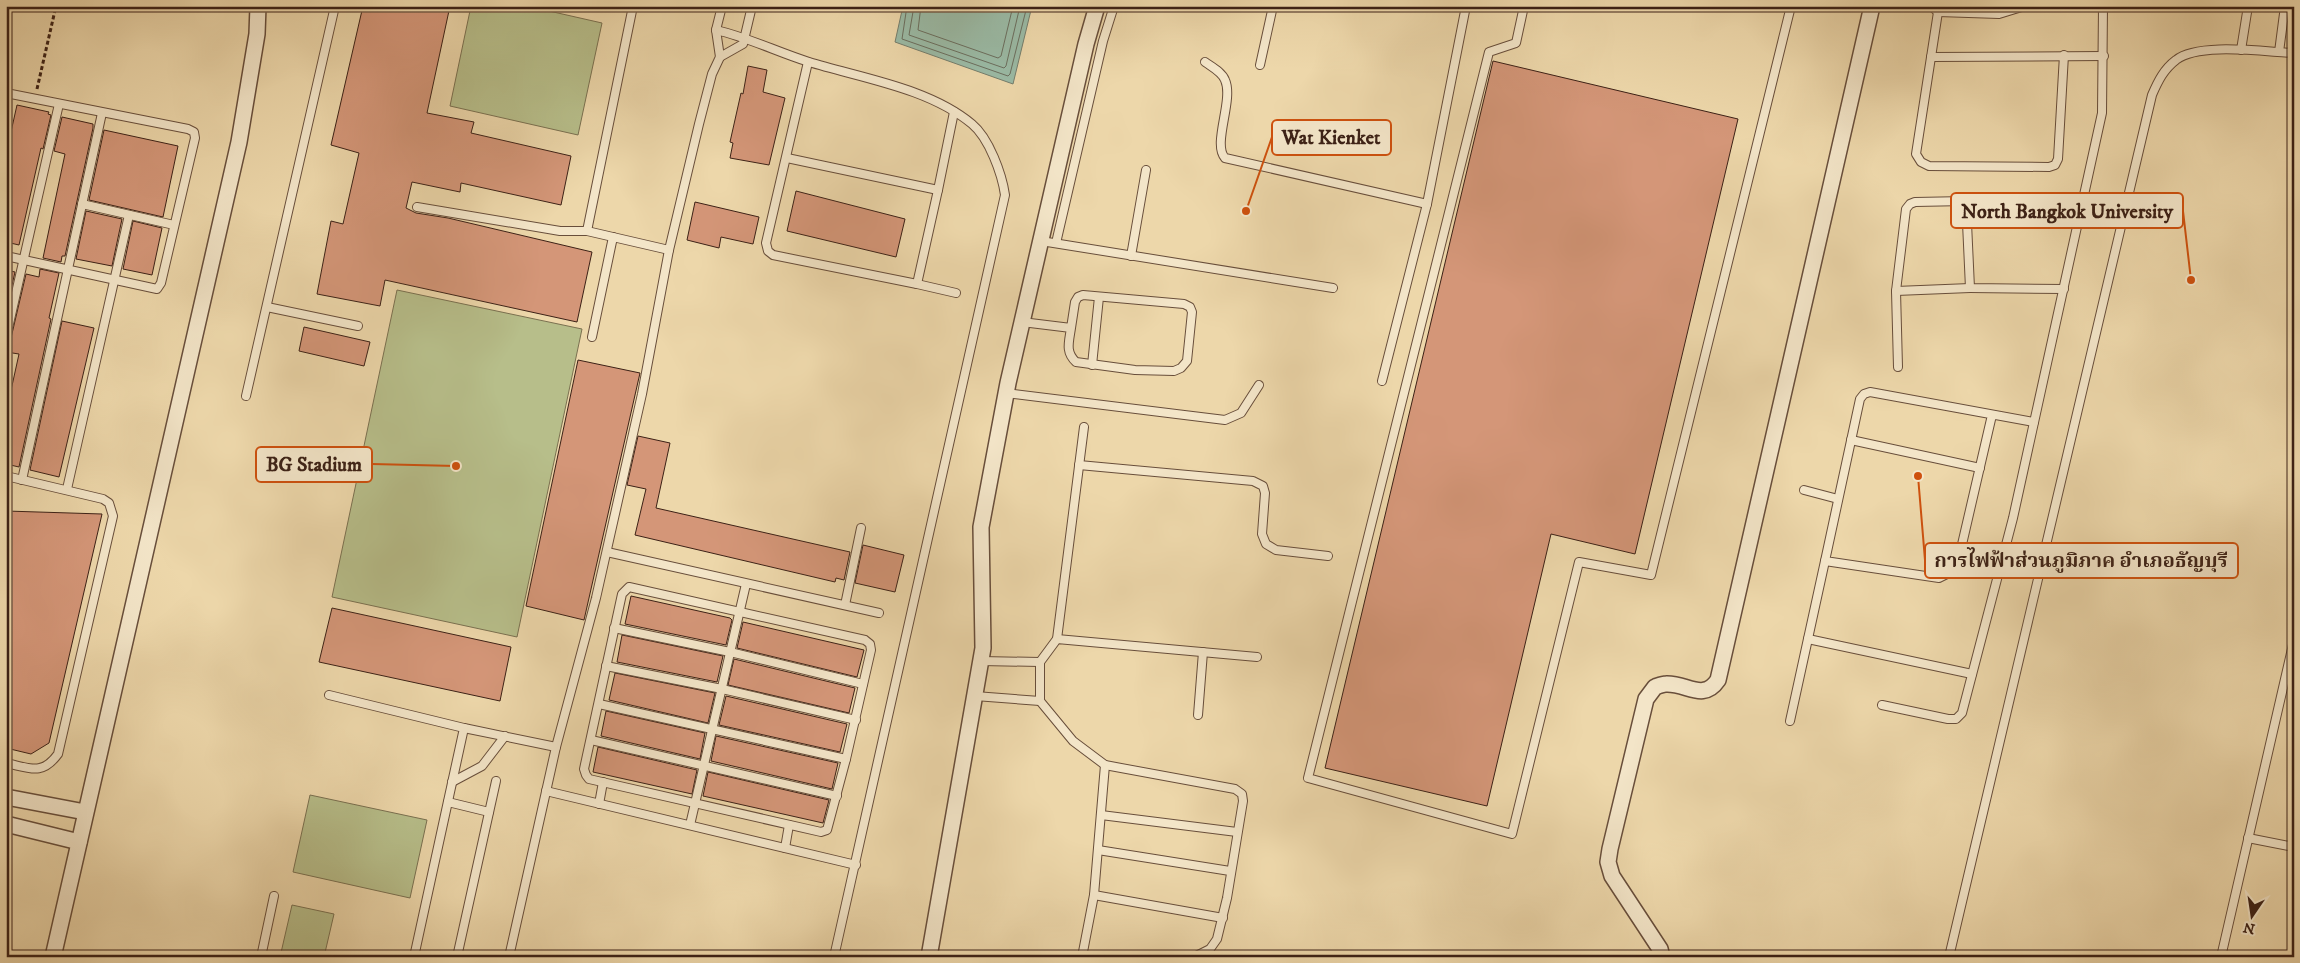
<svg xmlns="http://www.w3.org/2000/svg" width="2300" height="963" viewBox="0 0 2300 963" font-family="'IM FELL DW Pica','Noto Serif Thai',serif">
<rect width="100%" height="100%" fill="#edd7aa"/>
<filter id="stains"><feTurbulence type="fractalNoise" baseFrequency=".004" numOctaves="4"/><feColorMatrix values="0 0 0 0 .2 0 0 0 0 .09 0 0 0 0 .02 0 0 0 .5 -.17"/></filter>
<radialGradient id="worn" r=".72"><stop offset=".6" stop-color="#630" stop-opacity="0"/><stop offset="1" stop-color="#630" stop-opacity=".3"/></radialGradient>
<!-- green -->
<g fill="#b7be8a" stroke="#7a7050">
<path d="M 471,6 L 527,6 L 602,23 L 578,135 L 450,106 Z"/>
<path d="M 397,290 L 582,329 L 517,637 L 332,597 Z"/>
<path d="M 310,795 L 427,820 L 410,898 L 293,872 Z"/>
<path d="M 292,905 L 334,914 L 324,957 L 280,957 Z"/>
</g>
<!-- water -->
<path fill="#9abaa5" stroke="#747d6c" d="M 903,6 L 1032,6 L 1013,84 L 895,42 Z"/>
<g fill="none" stroke-linecap="round" stroke-linejoin="round">
<!-- shore -->
<g stroke="#6b6e5e" stroke-width="1">
<path d="M 907,6 L 902,39 L 1008,76 L 1010,74 L 1027,6"/>
<path d="M 914,6 L 909,35 L 1004,68 L 1006,66 L 1020,6"/>
<path d="M 921,6 L 918,30 L 998,58 L 1001,56 L 1013,6"/>
</g>
</g>
<!-- building -->
<g fill="#d49678" stroke="#3c2116">
<path d="M 363,6 L 450,6 L 427,113 L 474,122 L 471,133 L 571,156 L 561,205 L 461,183 L 460,192 L 412,182 L 406,208 L 416,213 L 448,218 L 592,252 L 577,322 L 385,280 L 380,306 L 317,294 L 331,221 L 343,224 L 359,153 L 331,145 Z"/>
<path d="M 1493,61 L 1738,119 L 1635,554 L 1551,534 L 1487,806 L 1325,768 Z"/>
<path d="M 748,66 L 767,70 L 763,92 L 785,98 L 769,165 L 730,158 L 733,143 L 730,142 L 741,93 L 743,94 Z"/>
<path d="M 17,105 L 49,112 L 48,114 L 51,115 L 43,149 L 41,148 L 19,245 L 6,242 L 6,154 Z"/>
<path d="M 62,117 L 93,124 L 93,128 L 65,256 L 62,256 L 61,262 L 43,258 L 65,154 L 54,151 Z"/>
<path d="M 104,130 L 178,146 L 163,217 L 89,200 Z"/>
<path d="M 796,191 L 905,219 L 896,257 L 787,231 Z"/>
<path d="M 695,202 L 759,217 L 753,244 L 721,237 L 719,248 L 687,240 Z"/>
<path d="M 86,211 L 122,219 L 112,266 L 76,259 Z"/>
<path d="M 133,221 L 162,228 L 152,275 L 123,269 Z"/>
<path d="M 40,269 L 59,273 L 49,318 L 51,319 L 19,467 L 6,464 L 6,413 L 19,354 L 6,352 L 6,342 L 11,338 L 26,274 L 39,277 Z"/>
<path d="M 6,270 L 15,272 L 6,311 Z"/>
<path d="M 62,321 L 94,328 L 59,477 L 30,470 Z"/>
<path d="M 304,327 L 370,342 L 364,366 L 299,351 Z"/>
<path d="M 578,360 L 640,373 L 584,620 L 526,606 Z"/>
<path d="M 638,436 L 670,443 L 656,508 L 850,552 L 844,580 L 836,578 L 835,582 L 635,535 L 646,489 L 627,485 Z"/>
<path d="M 6,511 L 102,514 L 49,743 L 31,754 L 6,748 Z"/>
<path d="M 863,545 L 904,555 L 895,592 L 855,583 Z"/>
<path d="M 631,596 L 730,618 L 732,620 L 726,645 L 625,624 Z"/>
<path d="M 332,608 L 511,647 L 500,701 L 319,662 Z"/>
<path d="M 743,622 L 864,650 L 857,677 L 737,648 Z"/>
<path d="M 622,635 L 723,656 L 717,682 L 617,662 Z"/>
<path d="M 734,659 L 855,688 L 849,713 L 728,685 Z"/>
<path d="M 615,673 L 715,693 L 708,723 L 609,700 Z"/>
<path d="M 726,696 L 847,724 L 840,752 L 719,725 Z"/>
<path d="M 606,711 L 705,733 L 700,759 L 601,736 Z"/>
<path d="M 716,736 L 838,763 L 832,789 L 711,761 Z"/>
<path d="M 598,747 L 697,770 L 692,794 L 593,772 Z"/>
<path d="M 708,772 L 829,800 L 823,823 L 703,796 Z"/>
</g>
<g fill="none" stroke-linecap="round" stroke-linejoin="round">
<!-- service casing -->
<g stroke="#684e3b" stroke-width="10">
<g id="service">
<path d="M 1524,6 L 1516,43 L 1489,52 L 1308,778 L 1512,834 L 1579,562 L 1651,575 L 1791,6"/>
<path d="M 1931,6 L 1938,12 L 1999,14 L 2025,6"/>
<path d="M 1938,12 L 1916,154 L 1921,162 L 1929,166 L 2049,167 L 2055,165 L 2058,159 L 2064,55"/>
<path d="M 716,30 C 750,38 777,52 809,62 C 861,78 929,88 972,124 C 989,138 1002,174 1005,195 L 834,957"/>
<path d="M 2241,50 L 2248,6"/>
<path d="M 2279,52 L 2285,6"/>
<path d="M 720,57 L 743,44 L 752,6"/>
<path d="M 1931,57 L 2104,56"/>
<path d="M 808,62 L 766,243 L 768,251 L 773,255 L 917,284 L 938,190"/>
<path d="M 1205,62 C 1212,67 1222,72 1225,80 C 1234,100 1212,144 1225,158 L 1427,204"/>
<path d="M 1260,65 L 1273,6"/>
<path d="M 6,93 L 188,129 L 194,132 L 195,138 L 161,283 L 157,289 L 6,256"/>
<path d="M 787,158 L 938,190 L 954,112"/>
<path d="M 82,204 L 174,225"/>
<path d="M 417,207 L 560,231 L 587,231 L 633,6"/>
<path d="M 587,231 L 669,250"/>
<path d="M 1041,241 L 1333,288"/>
<path d="M 1056,243 L 1103,41 L 1114,6"/>
<path d="M 1131,256 L 1146,170"/>
<path d="M 917,284 L 956,293"/>
<path d="M 2064,289 L 1970,288 L 1966,201 L 2084,199"/>
<path d="M 1896,291 L 1970,288"/>
<path d="M 267,307 L 358,326"/>
<path d="M 1022,322 L 1071,328 L 1075,302 L 1078,297 L 1083,295 L 1184,304 L 1190,307 L 1192,312 L 1187,361 L 1181,368 L 1174,371 L 1135,370 L 1076,362 C 1065,352 1069,342 1071,328"/>
<path d="M 6,337 L 59,104"/>
<path d="M 592,337 L 613,237"/>
<path d="M 1092,365 L 1099,297"/>
<path d="M 1898,367 L 1896,291 L 1906,209 L 1910,204 L 1915,202 L 1966,201"/>
<path d="M 1382,381 L 1427,204 L 1466,6"/>
<path d="M 1006,393 L 1225,420 L 1241,413 L 1259,385"/>
<path d="M 246,396 L 335,6"/>
<path d="M 1992,415 L 1957,566 L 1949,573 L 1939,578 L 1825,561 L 1860,399 L 1864,394 L 1870,392 L 2034,422"/>
<path d="M 1851,440 L 1980,468"/>
<path d="M 1079,465 L 1253,481 L 1263,486 L 1265,493 L 1262,534 L 1266,544 L 1276,550 L 1328,556"/>
<path d="M 6,476 L 103,499 L 109,503 L 113,516 L 58,754 C 42,776 30,768 6,763"/>
<path d="M 22,480 L 102,113"/>
<path d="M 67,489 L 129,215"/>
<path d="M 1804,490 L 1838,499"/>
<path d="M 607,552 L 879,613"/>
<path d="M 629,587 L 865,640 L 870,644 L 871,650 L 846,759 L 827,830 L 821,832 L 589,779 L 586,775 L 584,769 L 622,594 Z"/>
<path d="M 845,605 L 861,528"/>
<path d="M 614,628 L 730,652 L 863,684"/>
<path d="M 1057,639 L 1084,427"/>
<path d="M 1808,639 L 1972,674"/>
<path d="M 981,661 L 1040,662"/>
<path d="M 606,666 L 722,689 L 856,720"/>
<path d="M 329,695 L 464,728 L 414,957"/>
<path d="M 975,696 L 1040,701"/>
<path d="M 599,704 L 846,759"/>
<path d="M 1882,705 L 1948,719 L 1956,719 L 1962,713 L 2013,518 L 2102,113 L 2103,6"/>
<path d="M 1198,715 L 1203,652"/>
<path d="M 1790,721 L 1825,561"/>
<path d="M 464,728 L 556,747"/>
<path d="M 591,740 L 837,796"/>
<path d="M 452,782 L 482,766 L 505,736"/>
<path d="M 546,791 L 856,865"/>
<path d="M 448,802 L 489,812"/>
<path d="M 599,804 L 603,782"/>
<path d="M 1101,815 L 1237,832"/>
<path d="M 690,825 L 746,584"/>
<path d="M 2248,838 L 2294,847"/>
<path d="M 785,848 L 789,825"/>
<path d="M 1098,850 L 1230,871"/>
<path d="M 1094,895 L 1223,918"/>
<path d="M 261,957 L 274,896"/>
<path d="M 457,957 L 496,781"/>
<path d="M 509,957 L 556,747 L 596,598 L 642,394 L 669,250 L 699,124 L 712,74 L 720,57 L 716,30 L 722,6"/>
<path d="M 1082,957 L 1094,895 L 1105,765"/>
<path d="M 1178,957 L 1196,956 L 1210,949 L 1217,939 L 1227,898 L 1243,801 L 1242,794 L 1235,789 L 1105,765 L 1073,741 L 1040,701 L 1040,662 L 1057,639 L 1257,657"/>
<path d="M 1949,957 L 2152,95 C 2158,81 2164,69 2176,60 C 2198,42 2266,52 2294,53"/>
<path d="M 2221,957 L 2294,640"/>
</g>
</g>
<!-- minor casing -->
<g stroke="#684e3b" stroke-width="18">
<g id="minor">
<path d="M 6,797 L 85,812"/>
<path d="M 6,824 L 79,842"/>
<path d="M 53,957 L 239,142 L 257,34 L 258,6"/>
<path d="M 929,957 L 983,648 L 981,527 L 1008,383 L 1086,44 L 1097,6"/>
<path d="M 1662,957 L 1660,949 L 1612,876 L 1608,862 L 1610,849 L 1646,699 L 1655,687 C 1658,686 1663,684 1666,684 C 1687,683 1703,702 1718,680 L 1872,6"/>
</g>
</g>
<!-- path -->
<path stroke="#3c2116" stroke-width="3" stroke-dasharray="4 2.5" stroke-linecap="butt" d="M 37,89 L 56,6"/>
<!-- service -->
<use href="#service" stroke="#f3e5c8" stroke-width="8"/>
<!-- minor -->
<use href="#minor" stroke="#f3e5c8" stroke-width="15"/>
</g>
<!-- callouts -->
<path fill="none" stroke="#ce510e" stroke-width="2" d="M1246 211L1272 137M2191 280L2183 211M456 466L372 464M1918 476L1925 560"/>
<g fill="#ce510e" stroke="#f3e5c8" stroke-width="2">
<circle cx="1246" cy="211" r="5"/>
<circle cx="2191" cy="280" r="5"/>
<circle cx="456" cy="466" r="5"/>
<circle cx="1918" cy="476" r="5"/>
</g>
<g fill="#f3e5c8" stroke="#ce510e" stroke-width="2">
<rect x="1272" y="120" width="119" height="35" rx="5"/>
<rect x="1951" y="193" width="232" height="35" rx="5"/>
<rect x="256" y="447" width="116" height="35" rx="5"/>
<rect x="1925" y="543" width="313" height="35" rx="5"/>
</g>
<g font-size="20" text-anchor="middle" font-weight="bold" fill="#3c2116">
<text x="1331" y="144">Wat Kienket</text>
<text x="2067" y="218">North Bangkok University</text>
<text x="314" y="471">BG Stadium</text>
<text x="2081" y="567">การไฟฟ้าส่วนภูมิภาค อำเภอธัญบุรี</text>
</g>
<!-- margin -->
<rect width="2300" height="963" fill="none" stroke="#edd7aa" stroke-width="25"/>
<rect x="8" y="8" width="2285" height="948" fill="none" stroke="#3c2116" stroke-width="2.5"/>
<rect x="12" y="12" width="2275" height="938" fill="none" stroke="#3c2116"/>
<!-- north arrow -->
<g transform="translate(2252 916) rotate(193)" stroke="#f3e5c8" stroke-width="4" paint-order="stroke">
<path d="M0-4L9 19L0 12L-9 19Z" fill="#3c2116"/>
<text y="-8" font-size="14" font-weight="bold" text-anchor="middle" fill="#3c2116">N</text>
</g>
<rect width="100%" height="100%" filter="url(#stains)"/>
<rect width="100%" height="100%" fill="url(#worn)"/>
</svg>
